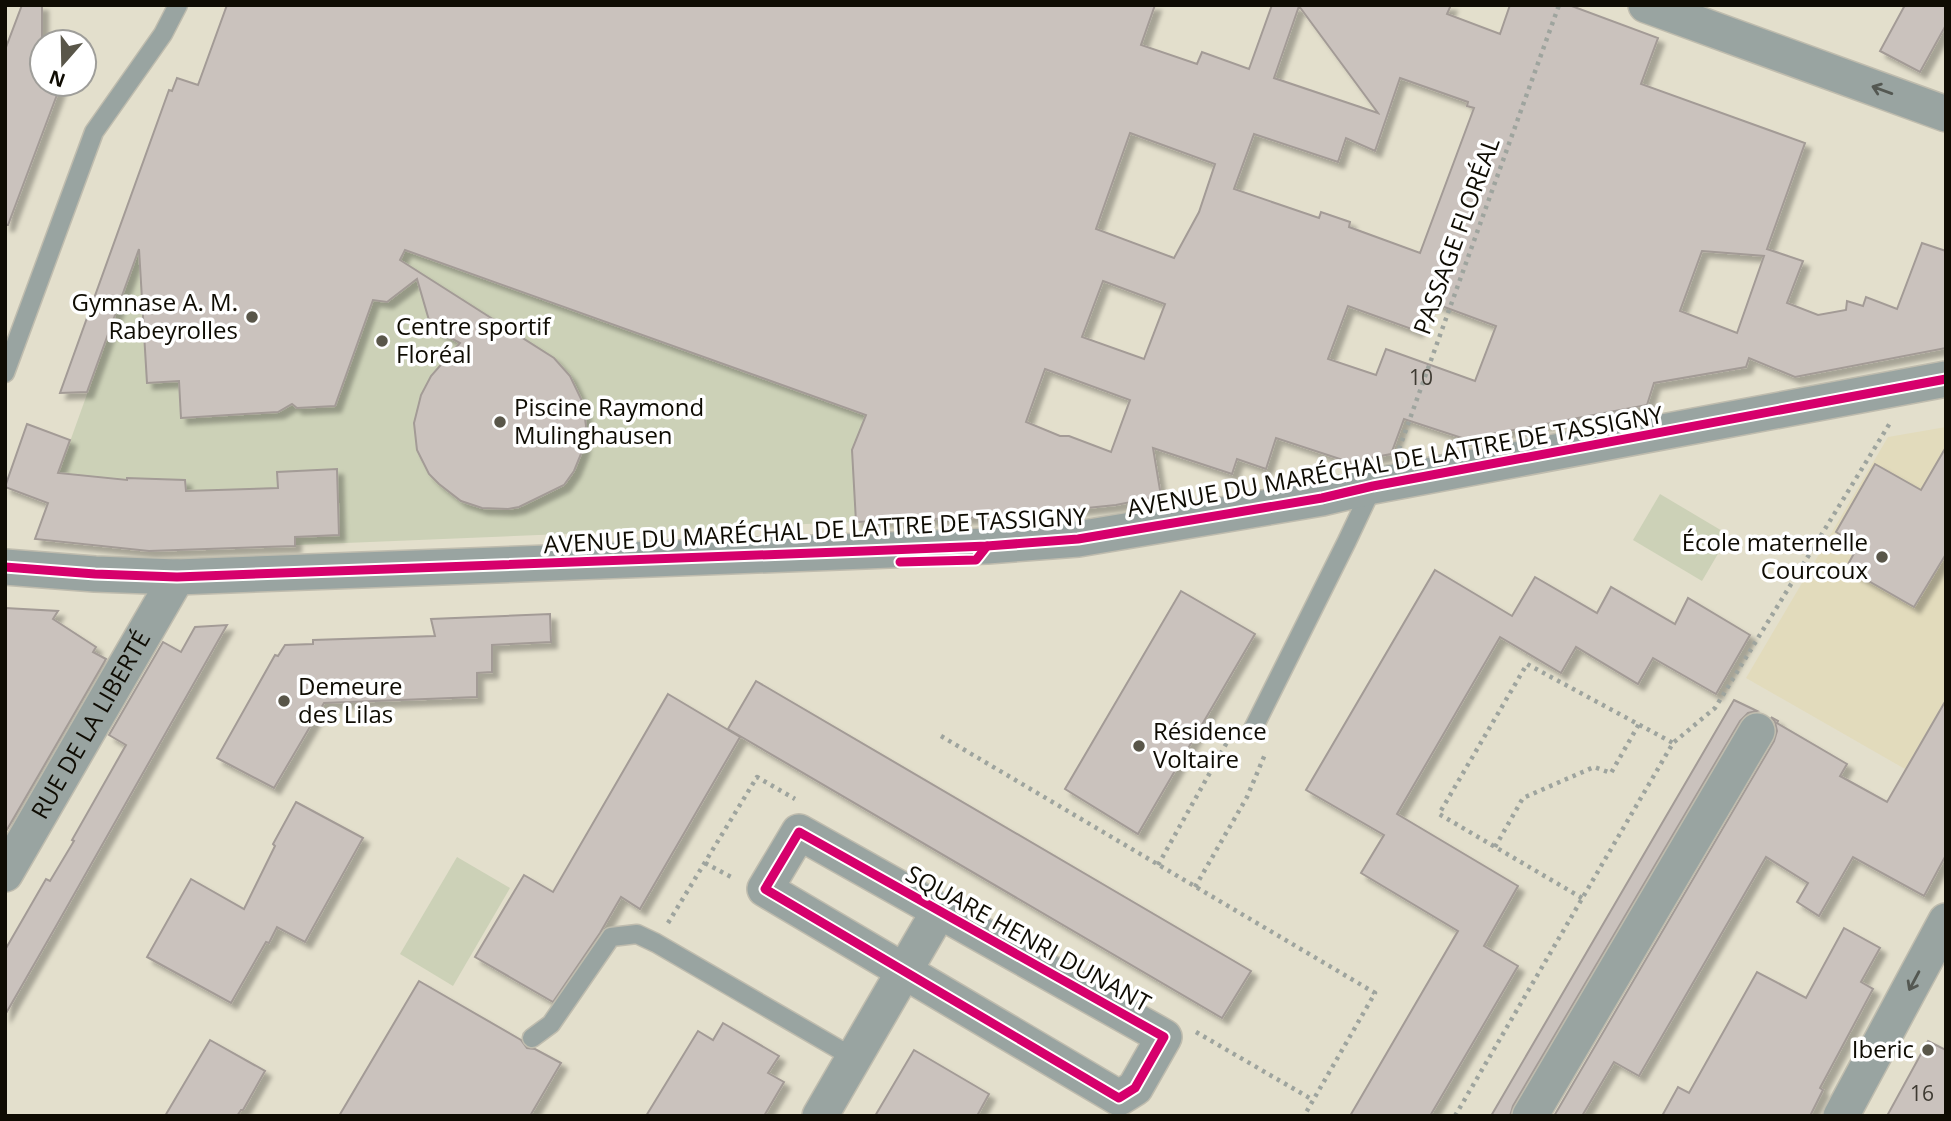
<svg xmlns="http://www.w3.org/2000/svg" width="1951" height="1121" viewBox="0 0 1951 1121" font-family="'Open Sans',sans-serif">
<defs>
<filter id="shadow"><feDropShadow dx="6" dy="6" stdDeviation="2" flood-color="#0004"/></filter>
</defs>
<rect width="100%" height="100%" fill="#e3dfcc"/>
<!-- built -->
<path fill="#e2dbbc" d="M 1946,427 L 1946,699 L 1905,769 L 1746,678 L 1888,437 Z"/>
<!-- green -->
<g fill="#ccd1b7">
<path d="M 169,166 L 866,415 L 852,450 L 856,522 L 149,551 L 35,539 Z"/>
<path d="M 1660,494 L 1729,535 L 1702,581 L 1633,540 Z"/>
<path d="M 457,857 L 510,888 L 453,986 L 400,954 Z"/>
</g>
<!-- building -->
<g fill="#cac2bd" stroke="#a39b96" stroke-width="2" fill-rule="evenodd" filter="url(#shadow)">
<path d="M 22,5 L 42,5 L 42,84 L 61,84 L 8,225 L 5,225 L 5,50 Z"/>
<path d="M 227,5 L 1155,5 L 1141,45 L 1197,64 L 1202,52 L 1249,69 L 1272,5 L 1451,5 L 1447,14 L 1500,34 L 1510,5 L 1569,5 L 1658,38 L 1641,84 L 1805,143 L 1767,249 L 1803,261 L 1787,303 L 1818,315 L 1846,310 L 1847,301 L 1863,306 L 1866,297 L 1897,309 L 1922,243 L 1946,251 L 1946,348 L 1795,377 L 1749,358 L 1746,367 L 1654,383 L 1647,405 L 1465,439 L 1404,419 L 1391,454 L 1349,462 L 1276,438 L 1266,469 L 1237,459 L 1232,474 L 1153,448 L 1161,496 L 1116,505 L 1009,516 L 856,522 L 852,450 L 866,415 L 405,250 L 400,260 L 554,358 L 570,376 L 583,403 L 586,426 L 583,449 L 574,471 L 564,485 L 519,507 L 508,509 L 482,508 L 461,501 L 439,484 L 429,474 L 417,450 L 414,423 L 421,395 L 431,376 L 460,343 L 431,327 L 417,279 L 387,302 L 373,300 L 335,406 L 297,408 L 292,404 L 278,412 L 181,418 L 179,381 L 147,383 L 139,249 L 87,392 L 60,393 L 169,90 L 172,91 L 177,78 L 198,85 ZM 1299,6 L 1378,113 L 1274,78 ZM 1400,78 L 1468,102 L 1467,106 L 1474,108 L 1420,253 L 1349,227 L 1350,222 L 1321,212 L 1319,218 L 1234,189 L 1254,134 L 1338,162 L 1346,138 L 1375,151 ZM 1130,133 L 1215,164 L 1199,212 L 1174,258 L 1096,229 ZM 1702,251 L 1764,256 L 1737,333 L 1680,311 ZM 1103,281 L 1165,304 L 1144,359 L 1082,337 ZM 1428,301 L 1496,326 L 1475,381 L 1386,349 L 1376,375 L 1328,359 L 1348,306 L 1417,331 ZM 1045,369 L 1130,400 L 1111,452 L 1069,436 L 1060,436 L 1026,422 Z"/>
<path d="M 1905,5 L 1946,5 L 1946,25 L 1920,72 L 1880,51 Z"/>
<path d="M 27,424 L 70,440 L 58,473 L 127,480 L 127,478 L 185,480 L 186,491 L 278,488 L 277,472 L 337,469 L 339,535 L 295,537 L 295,546 L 149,551 L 35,539 L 48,503 L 5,487 Z"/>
<path d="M 1946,447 L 1946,554 L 1914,607 L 1846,568 L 1858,546 L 1836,532 L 1875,464 L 1921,490 Z"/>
<path d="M 1435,570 L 1512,616 L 1535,577 L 1597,613 L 1611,587 L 1675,624 L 1688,598 L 1750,635 L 1716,694 L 1653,658 L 1638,684 L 1576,647 L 1561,673 L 1500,637 L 1397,814 L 1518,886 L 1484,946 L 1518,966 L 1430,1116 L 1350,1116 L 1458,931 L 1361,873 L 1384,835 L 1306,790 Z"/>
<path d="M 1181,591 L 1255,634 L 1138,834 L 1065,789 Z"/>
<path d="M 5,608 L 58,611 L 53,619 L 96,647 L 93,652 L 106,659 L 5,833 Z"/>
<path d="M 550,614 L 551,642 L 492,645 L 492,672 L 477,673 L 477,697 L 324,703 L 274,788 L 217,758 L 275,655 L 278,656 L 285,645 L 313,644 L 313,640 L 435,636 L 431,619 Z"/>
<path d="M 227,625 L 55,928 L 5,1015 L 5,950 L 46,879 L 50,881 L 74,841 L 72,840 L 126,745 L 109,735 L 163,642 L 181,652 L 195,627 Z"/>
<path d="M 756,681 L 1251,971 L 1222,1018 L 728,729 Z"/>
<path d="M 668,694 L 740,737 L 640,909 L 621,897 L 600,933 L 553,1002 L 475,957 L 524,875 L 553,892 Z"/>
<path d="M 1734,700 L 1757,711 L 1748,713 L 1740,721 L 1513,1106 L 1510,1116 L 1491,1116 Z"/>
<path d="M 1946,700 L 1946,855 L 1924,896 L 1853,857 L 1819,916 L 1797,902 L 1808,883 L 1766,857 L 1639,1076 L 1614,1062 L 1582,1116 L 1554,1116 L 1774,741 L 1777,731 L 1775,722 L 1771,717 L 1778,721 L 1777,723 L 1847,764 L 1840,776 L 1887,802 Z"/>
<path d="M 296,802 L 363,838 L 305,942 L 277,927 L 269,943 L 266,942 L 231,1003 L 147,957 L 191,879 L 244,909 L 275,846 L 273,844 Z"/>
<path d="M 1844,928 L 1880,948 L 1861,982 L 1873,989 L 1820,1088 L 1823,1090 L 1810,1116 L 1662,1116 L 1678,1087 L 1689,1093 L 1757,972 L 1806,998 Z"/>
<path d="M 419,981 L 521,1040 L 527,1048 L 535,1049 L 561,1063 L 530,1116 L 339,1116 Z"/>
<path d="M 723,1023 L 779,1056 L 768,1073 L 784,1082 L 764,1116 L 646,1116 L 698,1031 L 713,1040 Z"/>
<path d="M 210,1040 L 265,1071 L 243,1110 L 241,1110 L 237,1116 L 165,1116 Z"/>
<path d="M 1928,1041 L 1946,1050 L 1946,1116 L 1887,1116 Z"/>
<path d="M 914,1050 L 989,1094 L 977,1116 L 875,1116 Z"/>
</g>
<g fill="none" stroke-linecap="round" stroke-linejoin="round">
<!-- service casing -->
<g stroke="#bfbcae" stroke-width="21">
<g id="service">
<path d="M 5,373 L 94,132 L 163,34 L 178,5"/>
<path d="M 1253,729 L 1347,541 L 1373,486"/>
<path d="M 532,1038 L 551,1024 L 611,937 L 637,934 L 656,943 L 854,1058"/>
</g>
</g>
<!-- minor casing -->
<g stroke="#bfbcae" stroke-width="38">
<g id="minor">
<path d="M 1646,5 L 1946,114"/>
<path d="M 5,567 L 95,574 L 177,577 L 865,551 L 987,546 L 1078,539 L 1322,498 L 1373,486 L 1946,379"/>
<path d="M 799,832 L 1164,1037 L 1135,1088 L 1119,1098 L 765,889 Z"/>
<path id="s1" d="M 5,874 L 177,577"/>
<path d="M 820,1116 L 939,911"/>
<path d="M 1530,1116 L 1757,731"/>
<path d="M 1841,1116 L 1946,921"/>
</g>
</g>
<!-- path -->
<g stroke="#9ea49e" stroke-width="4.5" stroke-dasharray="3.5 5" stroke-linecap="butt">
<path d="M 1399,449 L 1559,5"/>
<path d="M 941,736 L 1375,993 L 1304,1116"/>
<path d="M 1495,847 L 1523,798 L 1594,767 L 1611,773 L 1639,724"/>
<path d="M 705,863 L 735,879"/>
<path d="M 1158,865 L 1230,737"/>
<path d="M 1195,887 L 1247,797 L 1266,752"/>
<path d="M 1582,898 L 1439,814 L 1527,664 L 1673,743"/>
<path d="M 668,923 L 757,777 L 795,799"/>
<path d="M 1196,1032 L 1313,1100"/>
<path d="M 1455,1116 L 1673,743 L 1715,708 L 1890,423"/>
</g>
<!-- service -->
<use href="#service" stroke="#99a4a1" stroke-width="18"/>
<!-- minor -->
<use href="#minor" stroke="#99a4a1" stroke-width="35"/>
<!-- cycleway casing -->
<g stroke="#fff" stroke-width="13">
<g id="cycleway">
<path d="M 900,562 L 976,560 L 987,546"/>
<path d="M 5,567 L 95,574 L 177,577 L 865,551 L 987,546 L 1078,539 L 1322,498 L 1373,486 L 1946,379"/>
<path d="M 799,832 L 1164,1037 L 1135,1088 L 1119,1098 L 765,889 Z"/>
</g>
</g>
<!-- cycleway -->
<use href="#cycleway" stroke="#d6006c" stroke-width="9"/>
</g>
<!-- one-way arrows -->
<defs><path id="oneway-shaft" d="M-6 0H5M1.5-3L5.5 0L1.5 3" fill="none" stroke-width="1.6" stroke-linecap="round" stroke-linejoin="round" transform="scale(1.75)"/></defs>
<g stroke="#545852">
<use href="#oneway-shaft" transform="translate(1882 90) rotate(-160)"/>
<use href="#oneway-shaft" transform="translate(1914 981) rotate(118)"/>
</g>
<!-- markers -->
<g fill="#595649" stroke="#fff" stroke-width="2.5">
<circle cx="252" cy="317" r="7"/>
<circle cx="382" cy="341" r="7"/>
<circle cx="500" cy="422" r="7"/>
<circle cx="1882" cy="557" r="7"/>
<circle cx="284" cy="701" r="7"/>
<circle cx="1139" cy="746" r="7"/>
<circle cx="1928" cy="1050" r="7"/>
</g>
<g text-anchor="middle" stroke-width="7" stroke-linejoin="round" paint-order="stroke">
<!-- number labels -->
<g font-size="21" fill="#3e3a32">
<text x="1421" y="385">10</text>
<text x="1922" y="1101">16</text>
</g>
<!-- street labels -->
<g font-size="24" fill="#0f0c03" stroke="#fff">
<text transform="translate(1457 236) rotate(-70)" y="8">PASSAGE FLORÉAL</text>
<text transform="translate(1395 462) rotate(-10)" y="8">AVENUE DU MARÉCHAL DE LATTRE DE TASSIGNY</text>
<text transform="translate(815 531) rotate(-3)" y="8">AVENUE DU MARÉCHAL DE LATTRE DE TASSIGNY</text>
<text dy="8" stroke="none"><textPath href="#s1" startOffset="172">RUE DE LA LIBERTÉ</textPath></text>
<text transform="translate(1028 939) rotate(29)" y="8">SQUARE HENRI DUNANT</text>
</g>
<!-- poi labels -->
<g font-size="24" fill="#0f0c03" stroke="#fff" text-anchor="start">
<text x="238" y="311" text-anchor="end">Gymnase A. M.<tspan x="238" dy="28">Rabeyrolles</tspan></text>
<text x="396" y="335">Centre sportif<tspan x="396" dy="28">Floréal</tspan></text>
<text x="514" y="416">Piscine Raymond<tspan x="514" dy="28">Mulinghausen</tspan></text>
<text x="1868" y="551" text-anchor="end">École maternelle<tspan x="1868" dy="28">Courcoux</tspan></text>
<text x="298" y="695">Demeure<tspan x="298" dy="28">des Lilas</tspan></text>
<text x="1153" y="740">Résidence<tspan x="1153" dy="28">Voltaire</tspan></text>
<text x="1914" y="1058" text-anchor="end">Iberic</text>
</g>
</g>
<!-- border -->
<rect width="1951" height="1121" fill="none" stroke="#0f0c03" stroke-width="14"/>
<!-- north arrow -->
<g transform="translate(63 63) rotate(200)"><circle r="33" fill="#ffffff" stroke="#9f9e9a" stroke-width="2"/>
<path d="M0-5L12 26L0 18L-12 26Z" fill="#595649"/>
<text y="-10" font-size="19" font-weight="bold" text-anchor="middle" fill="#0f0c03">N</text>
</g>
</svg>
